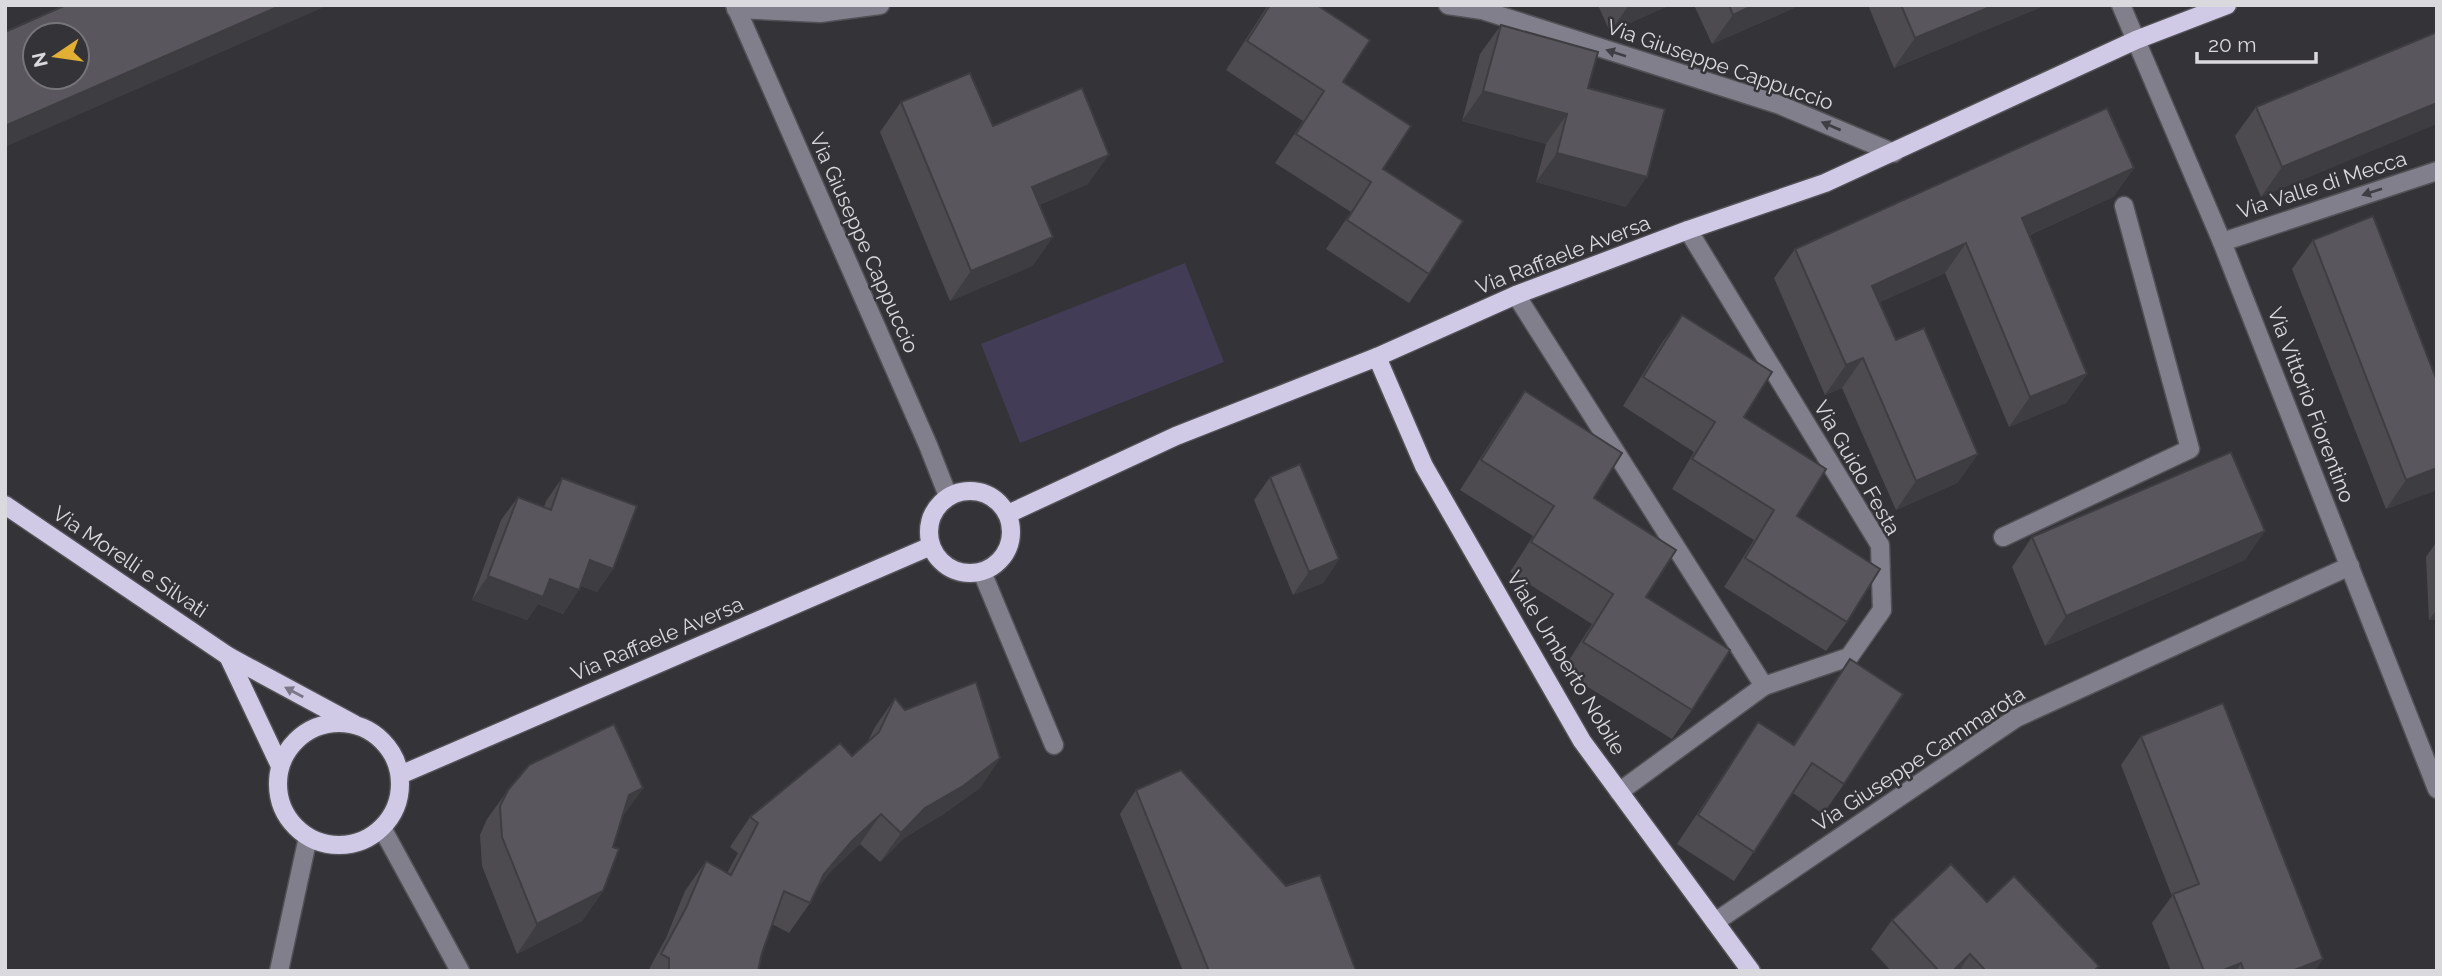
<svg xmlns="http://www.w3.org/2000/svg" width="2442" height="976" viewBox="0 0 2442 976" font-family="Raleway,sans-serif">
<rect width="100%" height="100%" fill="#343338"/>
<!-- green -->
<path fill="#433c56" d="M 1185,263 L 1224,362 L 1020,443 L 981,344 Z"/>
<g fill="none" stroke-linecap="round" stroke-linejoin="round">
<!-- minor casing -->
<g stroke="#525156" stroke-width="21">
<g id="minor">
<path d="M 735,5 L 928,445 L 948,496"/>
<path d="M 1448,5 L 1482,10 L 1780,105 L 1894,153"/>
<path d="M 2121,5 L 2222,242 L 2437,789"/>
<path d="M 736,9 L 820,13 L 880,5"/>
<path d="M 1688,230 L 1880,545 L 1882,610 L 1849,657 L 1764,686"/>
<path d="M 2222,242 L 2437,171"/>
<path d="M 1516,295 L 1764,686 L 1619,792"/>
<path d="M 2003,537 L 2190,449 L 2124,206"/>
<path d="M 982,572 L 1054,745"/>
<path d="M 382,828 L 460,971"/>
<path d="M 1715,922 L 2016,718 L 2350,566"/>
<path d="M 279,971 L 308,837"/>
</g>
</g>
<!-- major casing -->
<g stroke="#525156" stroke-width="21">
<g id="major">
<path d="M 1377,357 L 1424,466 L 1582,741 L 1751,971"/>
<circle cx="970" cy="532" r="41"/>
<path d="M 5,505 L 228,656 L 354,724"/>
<path d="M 1008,514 L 1176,436 L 1377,357 L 1516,295 L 1688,230 L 1825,183 L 2136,40 L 2227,5"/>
<path d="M 228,656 L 280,766"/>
<circle cx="339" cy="784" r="61"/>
<path d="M 400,775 L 931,546"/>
</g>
</g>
<!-- minor -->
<use href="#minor" stroke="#827f8d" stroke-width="18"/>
<!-- major -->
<use href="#major" stroke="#d1cae7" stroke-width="18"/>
</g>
<!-- wall -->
<g fill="#4d4b50">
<path d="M 1268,5 L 1317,5 L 1343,82 L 1383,169 L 1429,274 L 1409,303 L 1326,249 L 1351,212 L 1275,163 L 1303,121 L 1226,70 Z"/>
<path d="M 1598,5 L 1670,5 L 1610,32 Z"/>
<path d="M 1694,5 L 1796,5 L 1794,8 L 1712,44 Z"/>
<path d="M 1868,5 L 2041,5 L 2039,8 L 1894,68 Z"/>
<path d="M 1501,25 L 1588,88 L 1626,207 L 1536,182 L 1546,144 L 1462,121 L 1480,54 Z"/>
<path d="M 2437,32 L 2261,197 L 2235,136 L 2256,107 Z"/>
<path d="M 901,102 L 993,126 L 1088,184 L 1039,205 L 1053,237 L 1032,266 L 950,301 L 880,132 Z"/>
<path d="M 2134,168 L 2113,197 L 2030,235 L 2087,374 L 2066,403 L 2009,427 L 1945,273 L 1880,302 L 1896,340 L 1978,454 L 1957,483 L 1896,510 L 1842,388 L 1825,395 L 1774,278 L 1795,249 Z"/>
<path d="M 2313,240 L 2437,381 L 2437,490 L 2386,509 L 2292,269 Z"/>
<path d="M 1682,315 L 1744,417 L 1797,516 L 1847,622 L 1826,651 L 1724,587 L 1754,540 L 1672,489 L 1694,452 L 1623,406 L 1661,344 Z"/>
<path d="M 1525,391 L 1594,498 L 1646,597 L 1692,710 L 1672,739 L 1562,671 L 1592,624 L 1510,572 L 1533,536 L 1460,490 L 1504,421 Z"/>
<path d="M 1270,477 L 1339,559 L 1323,583 L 1293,595 L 1254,500 Z"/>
<path d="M 562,478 L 613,569 L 597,592 L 581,586 L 563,614 L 538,604 L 527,620 L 472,600 L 501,520 L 518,497 L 544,507 L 546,501 Z"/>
<path d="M 2032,537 L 2245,560 L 2045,646 L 2012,567 Z"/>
<path d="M 2437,541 L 2437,620 L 2429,620 L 2426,557 Z"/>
<path d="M 1850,659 L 1844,784 L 1823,814 L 1793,793 L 1734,881 L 1677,844 L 1738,752 L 1758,722 L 1793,745 Z"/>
<path d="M 895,698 L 905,710 L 1000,758 L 980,788 L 942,815 L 904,838 L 880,862 L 860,844 L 831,871 L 819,886 L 810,903 L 789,933 L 772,924 L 762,953 L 758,971 L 648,971 L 666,938 L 685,891 L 706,861 L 727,873 L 738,853 L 730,847 L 750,817 L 852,756 L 867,743 L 875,727 Z"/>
<path d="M 2141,736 L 2315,971 L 2171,971 L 2152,923 L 2172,896 L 2121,765 Z"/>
<path d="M 643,788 L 622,817 L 613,847 L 603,891 L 582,921 L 517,954 L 482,866 L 480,835 L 487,819 L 508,790 Z"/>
<path d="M 1136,790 L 1356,971 L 1183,971 L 1120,814 Z"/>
<path d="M 1987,902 L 2096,971 L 1891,971 L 1871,949 L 1892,920 Z"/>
</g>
<!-- shaded-wall -->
<g fill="#3e3d41">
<path d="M 282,5 L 329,5 L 5,147 L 5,126 Z"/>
<path d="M 1629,5 L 1670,5 L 1610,32 Z"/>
<path d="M 1754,5 L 1796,5 L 1794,8 L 1712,44 L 1733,15 Z"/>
<path d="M 1995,5 L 2041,5 L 2039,8 L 1894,68 L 1915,38 Z"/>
<path d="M 1483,91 L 1567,114 L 1546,144 L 1462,121 Z"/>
<path d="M 2437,103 L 2437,124 L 2261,197 L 2282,167 Z"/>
<path d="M 1557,153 L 1647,177 L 1626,207 L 1536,182 Z"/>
<path d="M 1109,155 L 1088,184 L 1011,217 L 1032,187 Z"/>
<path d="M 2134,168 L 2113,197 L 2002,247 L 2022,218 Z"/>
<path d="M 1053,237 L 1032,266 L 950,301 L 971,271 Z"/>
<path d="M 1966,243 L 1945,273 L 1852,315 L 1872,286 Z"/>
<path d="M 1863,358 L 1842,388 L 1825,395 L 1846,365 Z"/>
<path d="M 2087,374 L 2066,403 L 2009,427 L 2030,397 Z"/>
<path d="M 1978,454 L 1957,483 L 1896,510 L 1916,481 Z"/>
<path d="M 2437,468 L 2437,490 L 2386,509 L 2406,480 Z"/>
<path d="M 2265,531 L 2245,560 L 2045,646 L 2066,616 Z"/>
<path d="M 1339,559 L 1323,583 L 1293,595 L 1309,572 Z"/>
<path d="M 590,560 L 613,569 L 597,592 L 574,584 Z"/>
<path d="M 488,576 L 550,579 L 579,590 L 563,614 L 538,604 L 527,620 L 472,600 Z"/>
<path d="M 2437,609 L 2437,620 L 2429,620 Z"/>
<path d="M 1000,758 L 980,788 L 942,815 L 904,838 L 880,862 L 901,833 L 925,808 Z"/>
<path d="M 643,788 L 622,817 L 629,795 Z"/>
<path d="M 881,814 L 860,844 L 831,871 L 804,903 L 824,874 L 852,841 Z"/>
<path d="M 603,891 L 582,921 L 517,954 L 537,924 Z"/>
<path d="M 1970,954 L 1959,971 L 1953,971 Z"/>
<path d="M 2323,959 L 2315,971 L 2292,971 Z"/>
<path d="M 2241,963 L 2236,971 L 2221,971 Z"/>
</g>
<!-- building -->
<g fill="#59575d" stroke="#3e3d41" stroke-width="2" fill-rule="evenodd">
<path d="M 66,5 L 282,5 L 5,126 L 5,32 ZM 35,35 L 77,35 L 77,77 L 35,77 Z"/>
<path d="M 1270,5 L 1317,5 L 1370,40 L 1343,82 L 1411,126 L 1383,169 L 1463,221 L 1429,274 L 1347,220 L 1371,182 L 1296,134 L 1324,91 L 1247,41 Z"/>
<path d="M 1729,5 L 1754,5 L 1733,15 Z"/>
<path d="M 1901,5 L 1995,5 L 1915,38 Z"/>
<path d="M 1501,25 L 1598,52 L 1588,88 L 1665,109 L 1647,177 L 1557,153 L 1567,114 L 1483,91 Z"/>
<path d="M 2437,32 L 2437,103 L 2282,167 L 2256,107 Z"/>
<path d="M 970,73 L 993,126 L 1082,88 L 1109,155 L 1032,187 L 1053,237 L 971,271 L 901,102 Z"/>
<path d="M 2107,108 L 2134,168 L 2022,218 L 2087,374 L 2030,397 L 1966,243 L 1872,286 L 1896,340 L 1924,328 L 1978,454 L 1916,481 L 1863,358 L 1846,365 L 1795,249 Z"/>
<path d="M 2373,216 L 2437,381 L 2437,468 L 2406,480 L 2313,240 Z"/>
<path d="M 1682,315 L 1772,372 L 1744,417 L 1826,469 L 1797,516 L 1880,569 L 1847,622 L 1745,558 L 1774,510 L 1692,459 L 1715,422 L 1643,377 Z"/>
<path d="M 1525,391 L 1622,453 L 1594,498 L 1676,550 L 1646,597 L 1730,650 L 1692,710 L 1583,642 L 1613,594 L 1531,542 L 1554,506 L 1481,460 Z"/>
<path d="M 2231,452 L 2265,531 L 2066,616 L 2032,537 Z"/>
<path d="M 1300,464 L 1339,559 L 1309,572 L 1270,477 Z"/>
<path d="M 562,478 L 637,506 L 613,569 L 590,560 L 579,590 L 550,579 L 543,597 L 488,576 L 518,497 L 551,510 Z"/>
<path d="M 1850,659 L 1903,694 L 1844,784 L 1812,763 L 1754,852 L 1698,815 L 1758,722 L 1794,745 Z"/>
<path d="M 976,682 L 1000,758 L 963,786 L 925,808 L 901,833 L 881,814 L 852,841 L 824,874 L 810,903 L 784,891 L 762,953 L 758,971 L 669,971 L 669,958 L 661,954 L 686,908 L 706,861 L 731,875 L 758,823 L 750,817 L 840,743 L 852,756 L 879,732 L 895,698 L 905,710 Z"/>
<path d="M 2223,703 L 2323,959 L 2292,971 L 2244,971 L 2241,963 L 2221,971 L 2204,971 L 2173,894 L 2199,884 L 2141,736 Z"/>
<path d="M 614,724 L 643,788 L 629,795 L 613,847 L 619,849 L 603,891 L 537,924 L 502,837 L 500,806 L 508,790 L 529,765 Z"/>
<path d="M 1181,770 L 1286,886 L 1320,875 L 1356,971 L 1209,971 L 1136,790 Z"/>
<path d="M 1951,864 L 1987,902 L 2014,876 L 2099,966 L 2094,971 L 1986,971 L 1970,954 L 1953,971 L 1939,971 L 1892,920 Z"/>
</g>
<!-- one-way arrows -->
<defs><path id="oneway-solid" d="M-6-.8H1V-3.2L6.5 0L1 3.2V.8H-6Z" transform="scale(1.75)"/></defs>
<g fill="#403e45">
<use href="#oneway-solid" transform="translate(1616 53) rotate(-162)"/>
<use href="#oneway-solid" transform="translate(1831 126) rotate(-157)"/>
<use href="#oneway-solid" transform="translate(2372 192) rotate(162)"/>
</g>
<use fill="#7b7787" href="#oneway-solid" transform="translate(294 692) rotate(-152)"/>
<g text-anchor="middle" stroke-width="5" stroke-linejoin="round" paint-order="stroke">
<!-- street labels -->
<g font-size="21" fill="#dad9dd" stroke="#343338">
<text transform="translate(1720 65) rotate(19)" y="7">Via Giuseppe Cappuccio</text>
<text transform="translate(2322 185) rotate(-18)" y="7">Via Valle di Mecca</text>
<text transform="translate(864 243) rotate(66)" y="7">Via Giuseppe Cappuccio</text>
<text transform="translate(1563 255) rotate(-21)" y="7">Via Raffaele Aversa</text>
<text transform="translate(2311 405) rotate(69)" y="7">Via Vittorio Fiorentino</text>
<text transform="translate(1857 468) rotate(60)" y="7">Via Guido Festa</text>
<text transform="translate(130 562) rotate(34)" y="7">Via Morelli e Silvati</text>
<text transform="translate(657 639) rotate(-23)" y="7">Via Raffaele Aversa</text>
<text transform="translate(1566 663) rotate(59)" y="7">Viale Umberto Nobile</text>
<text transform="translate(1919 759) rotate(-33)" y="7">Via Giuseppe Cammarota</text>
</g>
</g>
<!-- border -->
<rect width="2442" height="976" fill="none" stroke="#dad9dd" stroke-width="14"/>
<!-- north arrow -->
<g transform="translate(56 56) rotate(257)"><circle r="33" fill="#343338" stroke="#76757a" stroke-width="2"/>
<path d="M0-5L12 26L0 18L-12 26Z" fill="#e1af34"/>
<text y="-10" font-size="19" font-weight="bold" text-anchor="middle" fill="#dad9dd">N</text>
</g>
<!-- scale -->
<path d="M2197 52v10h119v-10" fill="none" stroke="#dad9dd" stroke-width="3.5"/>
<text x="2208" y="52" font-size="21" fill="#dad9dd" stroke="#343338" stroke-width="5" paint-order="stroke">20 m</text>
</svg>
